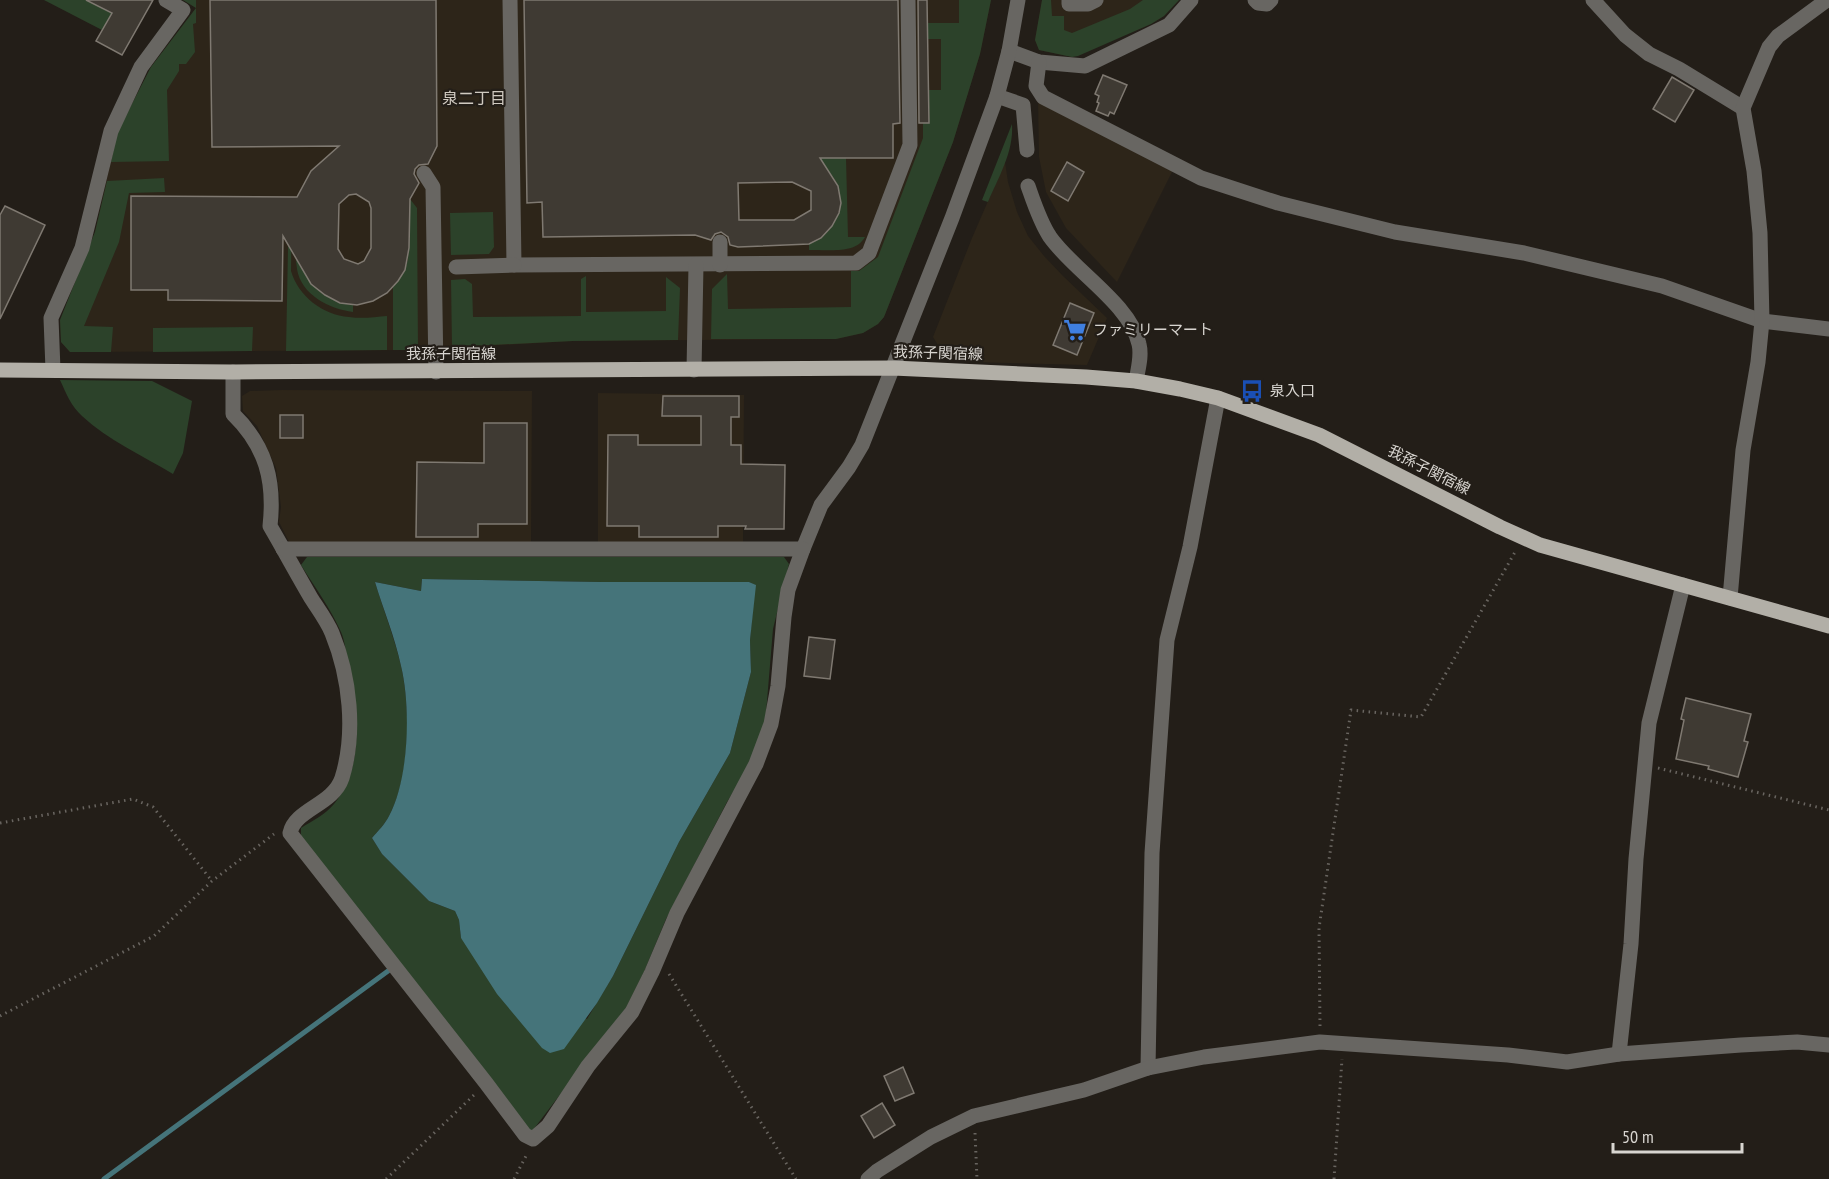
<svg xmlns="http://www.w3.org/2000/svg" width="1829" height="1179" viewBox="0 0 1829 1179" font-family="'PT Sans Narrow','Noto Sans JP',sans-serif">
<rect width="100%" height="100%" fill="#231e18"/>
<!-- built -->
<g fill="#2d2519">
<path d="M 183,0 L 991,0 L 980,54 L 953,142 L 884,317 L 878,324 L 863,333 L 836,339 L 573,341 L 416,350 L 70,352 L 61,342 L 60,320 L 95,232 L 117,133 L 151,67 L 196,8 Z"/>
<path d="M 1042,0 L 1179,0 L 1164,16 L 1151,24 L 1072,57 L 1039,50 L 1035,40 Z"/>
<path d="M 1038,98 L 1174,168 L 1117,282 L 1066,228 L 1046,192 L 1039,157 Z"/>
<path d="M 1005,162 L 1008,182 L 1017,212 L 1028,236 L 1044,256 L 1063,276 L 1107,318 L 1087,365 L 970,362 L 948,355 L 941,350 L 933,337 L 972,238 Z"/>
<path d="M 282,390 L 532,391 L 531,543 L 289,542 L 279,522 L 281,507 L 276,468 L 257,426 L 243,411 L 242,396 L 250,391 Z"/>
<path d="M 598,393 L 744,395 L 743,543 L 598,543 Z"/>
</g>
<!-- green -->
<g fill="#2c422a" fill-rule="evenodd">
<path d="M 44,0 L 108,0 L 103,9 L 112,13 L 102,30 Z"/>
<path d="M 183,0 L 196,0 L 196,23 L 193,24 L 195,52 L 186,64 L 179,64 L 179,71 L 167,90 L 169,161 L 111,162 L 117,133 L 151,67 L 196,8 Z"/>
<path d="M 959,0 L 991,0 L 980,54 L 953,142 L 884,317 L 878,324 L 863,333 L 836,339 L 711,339 L 712,289 L 727,274 L 728,309 L 851,307 L 851,271 L 859,271 L 878,257 L 923,138 L 923,123 L 929,122 L 929,90 L 941,90 L 941,39 L 928,39 L 927,23 L 959,23 Z"/>
<path d="M 1042,0 L 1051,0 L 1052,16 L 1064,16 L 1064,30 L 1072,33 L 1130,9 L 1143,0 L 1179,0 L 1164,16 L 1151,24 L 1078,56 L 1072,57 L 1039,50 L 1035,40 Z"/>
<path d="M 1012,124 C 1014,152 998,178 988,202 L 982,200 Z"/>
<path d="M 806,158 L 846,158 L 848,237 L 865,237 C 855,255 827,249 809,250 L 809,244 C 837,234 851,197 830,173 C 824,166 815,162 806,158 Z"/>
<path d="M 164,178 L 165,192 L 129,193 L 119,242 L 84,326 L 113,327 L 111,352 L 70,352 L 61,342 L 60,320 L 95,232 L 107,181 Z"/>
<path d="M 289,197 L 292,199 L 291,271 C 298,296 323,315 349,317 C 362,319 375,317 387,316 L 387,350 L 286,351 Z"/>
<path d="M 410,199 L 417,208 L 418,350 L 393,350 L 393,287 L 405,270 L 408,259 Z"/>
<path d="M 296,207 C 299,255 296,295 353,305 L 353,312 C 330,309 301,295 297,269 C 294,249 296,227 296,207 Z"/>
<path d="M 493,212 L 494,247 L 489,254 L 451,255 L 450,213 Z"/>
<path d="M 586,276 L 586,312 L 666,311 L 666,277 L 680,288 L 678,340 L 573,341 L 452,347 L 451,280 L 465,279 L 472,284 L 473,317 L 581,316 L 581,279 Z"/>
<path d="M 253,327 L 252,351 L 153,352 L 153,328 Z"/>
<path d="M 60,380 L 152,381 L 192,401 L 183,453 L 173,474 C 143,456 108,440 82,416 C 71,406 66,393 60,380 Z"/>
<path d="M 307,557 L 784,557 L 789,564 L 773,629 L 765,725 L 753,759 L 727,802 L 666,919 L 644,972 L 626,1008 L 533,1130 L 529,1131 L 301,836 L 301,828 C 312,821 326,814 334,804 C 366,766 357,707 348,663 C 346,653 345,641 341,632 C 331,609 314,586 301,565 ZM 422,579 L 601,582 L 749,582 L 755,585 L 750,640 L 751,672 L 730,753 L 679,842 L 613,976 L 587,1019 L 461,938 L 459,920 L 455,911 L 429,901 L 382,854 L 372,838 C 378,831 385,824 389,816 C 410,777 411,709 401,666 C 395,639 383,609 375,582 L 421,591 Z"/>
</g>
<!-- water -->
<path fill="#45747a" d="M 422,579 L 601,582 L 749,582 L 756,585 L 750,640 L 751,672 L 730,753 L 679,842 L 613,976 L 597,1003 L 564,1049 L 550,1053 L 542,1048 L 497,994 L 461,938 L 459,920 L 455,911 L 429,901 L 382,854 L 372,838 C 378,831 385,824 389,816 C 409,779 411,707 401,666 C 395,637 383,609 375,582 L 421,591 Z"/>
<g fill="none" stroke-linecap="round" stroke-linejoin="round">
<!-- stream -->
<path stroke="#45747a" stroke-width="5" d="M 104,1179 L 388,971"/>
</g>
<!-- building -->
<g fill="#3f3a33" stroke="#7f7971" stroke-width="1.5" fill-rule="evenodd">
<path d="M 86,0 L 153,0 L 122,55 L 96,41 L 112,13 Z"/>
<path d="M 210,0 L 436,0 L 437,146 L 428,164 L 419,165 L 415,169 L 414,174 L 419,183 L 410,199 L 409,248 L 405,270 L 398,281 L 387,293 L 373,301 L 357,305 L 340,303 L 325,295 L 311,284 L 283,236 L 282,301 L 168,300 L 168,290 L 131,290 L 131,196 L 297,197 L 311,171 L 339,146 L 212,147 ZM 356,194 L 369,202 L 371,208 L 371,248 L 364,261 L 358,264 L 344,259 L 338,249 L 339,204 L 349,195 Z"/>
<path d="M 524,0 L 898,0 L 900,123 L 893,124 L 893,158 L 820,158 L 838,186 L 841,203 L 839,213 L 832,226 L 821,238 L 809,244 L 738,247 L 730,245 L 728,237 L 721,232 L 715,234 L 711,240 L 695,235 L 543,237 L 542,202 L 527,203 ZM 792,182 L 811,191 L 811,210 L 794,220 L 739,220 L 738,183 Z"/>
<path d="M 918,0 L 927,0 L 929,123 L 919,123 Z"/>
<path d="M 1103,75 L 1127,85 L 1114,114 L 1110,112 L 1108,116 L 1096,111 L 1099,103 L 1097,102 L 1099,96 L 1095,94 Z"/>
<path d="M 1672,77 L 1694,90 L 1675,122 L 1653,109 Z"/>
<path d="M 1067,162 L 1084,172 L 1068,201 L 1051,191 Z"/>
<path d="M 5,206 L 45,225 L 0,319 L 0,215 Z"/>
<path d="M 1070,303 L 1094,313 L 1077,355 L 1053,345 Z"/>
<path d="M 663,396 L 739,396 L 739,417 L 731,417 L 731,445 L 741,445 L 741,464 L 785,465 L 784,529 L 745,529 L 746,526 L 718,526 L 718,537 L 639,537 L 639,526 L 607,526 L 608,435 L 638,435 L 638,445 L 701,445 L 701,416 L 662,416 Z"/>
<rect x="280" y="415" width="23" height="23"/>
<path d="M 484,423 L 527,423 L 527,524 L 478,524 L 478,537 L 416,537 L 417,462 L 484,463 Z"/>
<path d="M 809,637 L 835,640 L 830,679 L 804,676 Z"/>
<path d="M 1686,698 L 1751,714 L 1744,741 L 1748,742 L 1738,777 L 1708,769 L 1709,766 L 1676,759 L 1684,720 L 1681,719 Z"/>
<path d="M 903,1067 L 914,1093 L 895,1101 L 884,1076 Z"/>
<path d="M 882,1103 L 895,1125 L 874,1138 L 861,1116 Z"/>
</g>
<g fill="none" stroke-linecap="round" stroke-linejoin="round">
<!-- path -->
<g stroke="#696560" stroke-width="3" stroke-dasharray="1.5 4.5" stroke-linecap="butt">
<path d="M 1658,768 L 1829,810"/>
<path d="M 0,823 L 133,799 L 153,807 L 212,881"/>
<path d="M 669,974 L 796,1179"/>
<path d="M 0,1016 L 154,936 L 212,881 L 274,834"/>
<path d="M 1320,1026 L 1319,928 L 1351,710 L 1421,717 L 1515,552"/>
<path d="M 975,1133 L 977,1179"/>
<path d="M 386,1179 L 474,1095"/>
<path d="M 514,1179 L 527,1154"/>
<path d="M 1334,1179 L 1342,1059"/>
</g>
<!-- minor -->
<g stroke="#686662" stroke-width="15">
<path d="M 510,0 L 514,265 L 856,263 L 869,253 L 910,145 L 908,0"/>
<path d="M 1069,0 L 1069,4 L 1088,4 L 1096,0"/>
<path d="M 1255,0 L 1258,3 L 1267,4 L 1271,0"/>
<path d="M 1593,0 L 1625,35 L 1649,54 L 1679,69 L 1743,108"/>
<path d="M 1009,51 L 1039,62 L 1085,66 L 1169,25 L 1191,0"/>
<path d="M 1039,62 L 1036,86 L 1043,97 L 1201,178 L 1278,203 L 1395,232 L 1524,253 L 1662,286 L 1762,321 L 1829,329"/>
<path d="M 997,96 L 1023,105 L 1027,150"/>
<path d="M 424,173 L 433,187 L 436,372"/>
<path d="M 1028,186 C 1034,203 1040,222 1050,237 C 1074,271 1130,304 1139,344 C 1142,356 1138,369 1136,381"/>
<path d="M 720,265 L 720,242"/>
<path d="M 456,267 L 514,265"/>
<path d="M 53,370 L 51,318 L 82,248 L 111,131 L 141,67 L 183,10 L 166,0"/>
<path d="M 694,370 L 696,265"/>
<path d="M 233,372 L 233,414 C 266,446 275,481 270,526 C 284,550 297,574 311,598 C 318,609 327,621 332,633 C 350,677 356,733 342,778 C 333,805 295,809 290,833 L 486,1083 L 525,1135 L 533,1139 L 548,1126 L 588,1066 L 632,1012 L 652,972 L 677,913 L 756,764 L 771,724 L 778,686 L 784,617 L 788,590 L 803,549 L 821,505 L 849,467 L 862,445 L 952,218 L 997,96 L 1009,51 L 1018,0"/>
<path d="M 283,549 L 803,549"/>
<path d="M 1730,598 L 1743,450 L 1758,362 L 1762,321 L 1760,233 L 1754,171 L 1743,108 L 1769,47 L 1778,36 L 1827,0"/>
<path d="M 1619,1054 L 1631,944 L 1636,859 L 1649,723 L 1683,585"/>
<path d="M 1148,1068 L 1152,853 L 1167,640 L 1190,547 L 1218,398"/>
<path d="M 868,1179 L 877,1171 L 931,1137 L 974,1116 L 1084,1090 L 1148,1068 L 1204,1057 L 1320,1042 L 1508,1055 L 1567,1062 L 1619,1054 L 1741,1045 L 1797,1042 L 1829,1045"/>
</g>
<!-- major -->
<path stroke="#b2afa7" stroke-width="15" d="M 0,370 L 233,372 L 893,368 L 1086,377 L 1136,381 L 1180,389 L 1218,398 L 1319,435 L 1500,527 L 1540,545 L 1829,626"/>
</g>
<!-- icons -->
<defs>
<g id="supermarket-bare" transform="scale(1.8)"><path d="M-6-5.5h2.5l.6 2H6L4.5 2H-2.5L-4.4-4H-6ZM-1.5 3.2a1.3 1.3 0 1 0 .1 0ZM3 3.2a1.3 1.3 0 1 0 .1 0Z" fill="#3f7fe0" stroke="#231e18" stroke-width="2.5" paint-order="stroke"/></g>
<g id="bus-bare" transform="scale(1.8)"><path d="M-5-6H5V4H4V6H2V4H-2V6H-4V4H-5ZM-3.5-4V0h7V-4ZM-3.5 1.2v1.5H-2V1.2ZM2 1.2v1.5H3.5V1.2Z" fill="#1a4fb4" stroke="#231e18" stroke-width="2.5" paint-order="stroke"/></g>
</defs>
<g fill-rule="evenodd">
<use href="#supermarket-bare" x="1075" y="330"/>
<use href="#bus-bare" x="1252" y="391"/>
</g>
<g text-anchor="middle" stroke-width="4.5" stroke-linejoin="round" paint-order="stroke">
<!-- poi labels -->
<g font-size="15" fill="#d8d5d0" stroke="#231e18" text-anchor="start">
<text x="1093" y="335">ファミリーマート</text>
<text x="1270" y="396">泉入口</text>
</g>
<!-- street labels -->
<g font-size="15" fill="#d8d5d0" stroke="#231e18">
<text transform="translate(938 353) rotate(2)" y="5">我孫子関宿線</text>
<text x="451" y="359">我孫子関宿線</text>
<text transform="translate(1429 470) rotate(27)" y="5">我孫子関宿線</text>
</g>
<!-- neighbourhood labels -->
<g font-size="16" fill="#cfc9c0" stroke="#231e18">
<text x="474" y="104">泉二丁目</text>
</g>
</g>
<!-- scale -->
<path d="M1613 1143v9h129v-9" fill="none" stroke="#d8d5d0" stroke-width="3"/>
<text x="1622" y="1143" font-size="18" fill="#d8d5d0" stroke="#231e18" stroke-width="4.5" paint-order="stroke">50 m</text>
</svg>
